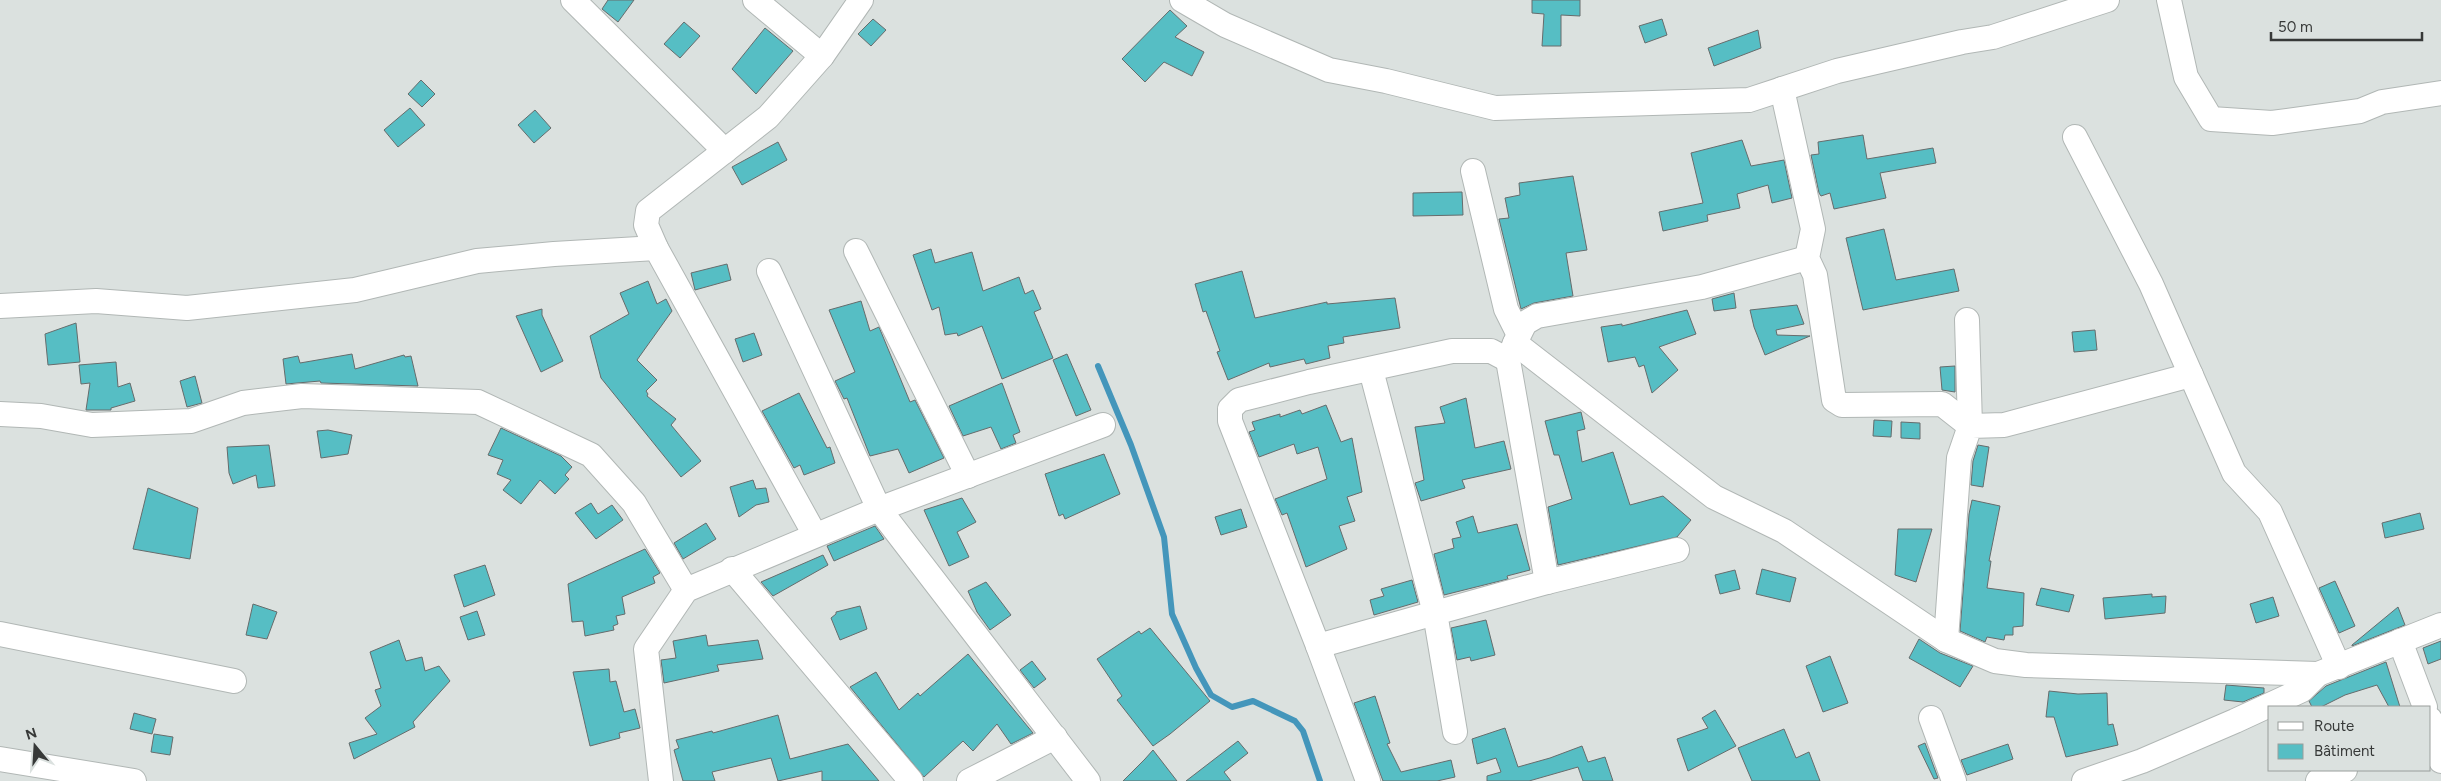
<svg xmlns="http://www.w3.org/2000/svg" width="2441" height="781" viewBox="0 0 2441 781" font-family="Figtree,sans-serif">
<rect width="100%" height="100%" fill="#dbe1df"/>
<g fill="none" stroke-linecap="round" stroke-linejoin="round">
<!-- stream -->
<path stroke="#4496bb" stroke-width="6" d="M 1098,366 L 1131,445 L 1164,537 L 1172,614 L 1196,668 L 1211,695 L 1232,707 L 1253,701 L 1295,721 L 1303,731 L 1320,781"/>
</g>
<!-- building -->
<g fill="#56bec4" stroke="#666c6c">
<path d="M 608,0 L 634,0 L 618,22 L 602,9 Z"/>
<path d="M 1532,0 L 1580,0 L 1580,16 L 1561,15 L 1561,46 L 1542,46 L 1544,14 L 1532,13 Z"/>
<path d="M 1170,10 L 1187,26 L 1175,37 L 1204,52 L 1192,76 L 1164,62 L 1145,82 L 1122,59 Z"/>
<path d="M 873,19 L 886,30 L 871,46 L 858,34 Z"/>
<path d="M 1662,19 L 1667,35 L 1645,43 L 1639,26 Z"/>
<path d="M 684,22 L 700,36 L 680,58 L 664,44 Z"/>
<path d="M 765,28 L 793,51 L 756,94 L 732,69 Z"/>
<path d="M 1758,30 L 1761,48 L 1714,66 L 1708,48 Z"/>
<path d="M 421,80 L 435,94 L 422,107 L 408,94 Z"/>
<path d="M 410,108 L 425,125 L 398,147 L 384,130 Z"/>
<path d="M 535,110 L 551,128 L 534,143 L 518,125 Z"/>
<path d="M 1863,135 L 1867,159 L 1933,148 L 1936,163 L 1880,173 L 1886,198 L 1834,209 L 1830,193 L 1821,196 L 1819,193 L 1811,155 L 1819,154 L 1818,142 Z"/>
<path d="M 1742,140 L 1751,166 L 1784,160 L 1792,198 L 1772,203 L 1768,185 L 1737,194 L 1740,208 L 1707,215 L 1708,221 L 1663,231 L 1659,212 L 1703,203 L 1691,153 Z"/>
<path d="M 778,142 L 787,160 L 742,185 L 732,167 Z"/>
<path d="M 1573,176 L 1587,250 L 1566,253 L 1573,296 L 1534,303 L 1521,309 L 1499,219 L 1509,218 L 1505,198 L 1520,195 L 1519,183 Z"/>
<path d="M 1462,192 L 1463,215 L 1413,216 L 1413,193 Z"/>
<path d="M 1884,229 L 1896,280 L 1954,269 L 1959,291 L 1863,310 L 1846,238 Z"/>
<path d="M 931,249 L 935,263 L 972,252 L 983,291 L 1019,277 L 1025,294 L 1033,290 L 1041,309 L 1034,312 L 1053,358 L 1002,379 L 982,326 L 958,336 L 957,333 L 945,335 L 939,307 L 932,310 L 913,255 Z"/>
<path d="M 727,264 L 731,280 L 695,290 L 691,273 Z"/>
<path d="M 1242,271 L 1255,318 L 1327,302 L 1327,304 L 1395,298 L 1400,328 L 1343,337 L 1344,343 L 1328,346 L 1330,358 L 1306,364 L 1304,359 L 1270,367 L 1269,363 L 1228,380 L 1217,352 L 1220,351 L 1206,311 L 1203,312 L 1195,284 Z"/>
<path d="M 648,281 L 657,304 L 666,299 L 672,311 L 637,360 L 657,380 L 646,391 L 648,394 L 647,396 L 676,419 L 671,425 L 701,461 L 681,477 L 601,378 L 590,336 L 629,314 L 620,293 Z"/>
<path d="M 1734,293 L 1736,308 L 1714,311 L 1712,299 Z"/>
<path d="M 861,301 L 870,331 L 879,327 L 910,402 L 915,400 L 944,458 L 909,473 L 898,449 L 870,456 L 847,398 L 844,399 L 835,381 L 855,372 L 829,310 Z"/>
<path d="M 1797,305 L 1804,324 L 1776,330 L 1777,335 L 1810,336 L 1765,355 L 1754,327 L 1750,310 Z"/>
<path d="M 542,309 L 542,315 L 563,361 L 541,372 L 516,316 Z"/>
<path d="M 1687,310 L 1696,334 L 1659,347 L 1678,370 L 1652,393 L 1644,365 L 1639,367 L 1635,357 L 1608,362 L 1601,327 L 1622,324 L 1622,326 Z"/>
<path d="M 76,323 L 80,362 L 48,365 L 45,334 Z"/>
<path d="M 2095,330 L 2097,350 L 2074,352 L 2072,332 Z"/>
<path d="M 754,333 L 762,355 L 743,362 L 735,339 Z"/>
<path d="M 352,354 L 355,369 L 404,355 L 405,357 L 411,356 L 418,386 L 321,383 L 320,381 L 286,384 L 283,359 L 298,356 L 300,363 Z"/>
<path d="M 1067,354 L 1091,410 L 1076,416 L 1053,360 Z"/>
<path d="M 116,362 L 118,387 L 130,383 L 135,401 L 111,408 L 111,410 L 86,410 L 90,383 L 81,384 L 79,365 Z"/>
<path d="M 1955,366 L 1955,392 L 1942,390 L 1940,367 Z"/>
<path d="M 195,376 L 202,403 L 187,407 L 180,381 Z"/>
<path d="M 1002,383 L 1020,432 L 1013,435 L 1016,443 L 1001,449 L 991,427 L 963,436 L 949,406 Z"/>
<path d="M 799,393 L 827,448 L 830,447 L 835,463 L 804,475 L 800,465 L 794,468 L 762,411 Z"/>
<path d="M 1466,398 L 1475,448 L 1504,441 L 1511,469 L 1462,480 L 1465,488 L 1421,501 L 1415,483 L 1424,480 L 1415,427 L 1445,423 L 1440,407 Z"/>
<path d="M 1326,405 L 1341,442 L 1352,438 L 1362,492 L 1347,497 L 1355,521 L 1339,526 L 1347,549 L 1306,567 L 1287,513 L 1282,515 L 1275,499 L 1327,479 L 1318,447 L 1297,454 L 1294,444 L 1259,457 L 1249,432 L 1255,430 L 1252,422 L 1280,414 L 1280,417 L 1300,410 L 1302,414 Z"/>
<path d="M 1581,412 L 1585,429 L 1577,431 L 1582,462 L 1613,452 L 1630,505 L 1663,496 L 1691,520 L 1677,537 L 1558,565 L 1548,507 L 1572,499 L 1559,455 L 1554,455 L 1545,421 Z"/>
<path d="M 1874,420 L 1892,421 L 1891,437 L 1873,436 Z"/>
<path d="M 1901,422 L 1920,423 L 1920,439 L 1901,438 Z"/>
<path d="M 501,428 L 561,456 L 572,467 L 565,475 L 569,479 L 555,494 L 540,480 L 521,504 L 503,490 L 511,480 L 497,474 L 503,460 L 488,455 Z"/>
<path d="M 328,430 L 352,435 L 348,454 L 321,458 L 317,431 Z"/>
<path d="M 269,445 L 275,486 L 258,488 L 256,475 L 233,484 L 229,473 L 227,447 Z"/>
<path d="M 1978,445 L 1989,447 L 1983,487 L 1971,485 L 1973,461 Z"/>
<path d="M 1104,454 L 1120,494 L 1065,519 L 1063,514 L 1059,516 L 1045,474 Z"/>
<path d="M 753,480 L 756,489 L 766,488 L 769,502 L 756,505 L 739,517 L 730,487 Z"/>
<path d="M 148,488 L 198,508 L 190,559 L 133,549 Z"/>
<path d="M 962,498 L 976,522 L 957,532 L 969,557 L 949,566 L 924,510 Z"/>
<path d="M 1972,500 L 2000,506 L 1989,561 L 1991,561 L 1987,588 L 2024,593 L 2023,626 L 2013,627 L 2013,635 L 2005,635 L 2004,640 L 1987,637 L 1985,642 L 1960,631 L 1969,514 Z"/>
<path d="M 591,503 L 598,514 L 612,505 L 623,520 L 596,539 L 575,513 Z"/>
<path d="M 1241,509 L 1247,527 L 1221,535 L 1215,517 Z"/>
<path d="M 2420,513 L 2424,529 L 2385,538 L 2382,523 Z"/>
<path d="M 1473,516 L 1478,533 L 1517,524 L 1530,570 L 1507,576 L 1508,579 L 1444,595 L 1434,554 L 1454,548 L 1452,539 L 1461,537 L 1456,522 Z"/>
<path d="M 706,523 L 716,539 L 683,559 L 674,543 Z"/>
<path d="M 875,526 L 884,539 L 834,561 L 827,546 Z"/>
<path d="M 1898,529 L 1932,529 L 1916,582 L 1895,575 Z"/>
<path d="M 645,549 L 660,573 L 653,577 L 655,583 L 622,597 L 625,614 L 616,616 L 618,624 L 613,626 L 614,630 L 585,636 L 583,621 L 572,622 L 568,584 Z"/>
<path d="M 823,555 L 828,565 L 773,596 L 761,582 Z"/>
<path d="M 485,565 L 495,595 L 464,607 L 454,575 Z"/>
<path d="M 1762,569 L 1796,578 L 1790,602 L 1756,594 Z"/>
<path d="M 1735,570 L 1740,589 L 1720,594 L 1715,575 Z"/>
<path d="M 1412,580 L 1418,602 L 1374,615 L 1370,600 L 1384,596 L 1381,589 Z"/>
<path d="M 2335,581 L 2355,626 L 2339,633 L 2319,588 Z"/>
<path d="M 986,582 L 1011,615 L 990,630 L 977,612 L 968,591 Z"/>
<path d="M 2041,588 L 2074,595 L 2069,612 L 2036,605 Z"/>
<path d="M 2152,594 L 2152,597 L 2166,596 L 2165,613 L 2105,619 L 2103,598 Z"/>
<path d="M 2273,597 L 2279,616 L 2256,623 L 2250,604 Z"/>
<path d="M 253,604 L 277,612 L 267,639 L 246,635 Z"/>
<path d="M 860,606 L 867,629 L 840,640 L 831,618 L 836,614 L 836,612 Z"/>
<path d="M 2398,607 L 2405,625 L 2352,646 L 2352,645 Z"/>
<path d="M 477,611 L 485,635 L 468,640 L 460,617 Z"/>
<path d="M 1486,620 L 1495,655 L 1471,661 L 1470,657 L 1457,660 L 1451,628 Z"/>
<path d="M 1150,628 L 1210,701 L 1170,734 L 1153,746 L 1117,700 L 1122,696 L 1097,659 L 1139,631 L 1141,634 Z"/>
<path d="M 706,635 L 708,646 L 758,640 L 763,659 L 717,665 L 719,671 L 664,683 L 661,660 L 676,658 L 673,641 Z"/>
<path d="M 1919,639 L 1940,653 L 1973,666 L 1960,687 L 1909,658 Z"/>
<path d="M 399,640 L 406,661 L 422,657 L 425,671 L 439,666 L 450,681 L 413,722 L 415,727 L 354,759 L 349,743 L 377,734 L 365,718 L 381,706 L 375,690 L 381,688 L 370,652 Z"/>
<path d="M 2441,641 L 2441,659 L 2428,664 L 2423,648 Z"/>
<path d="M 968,654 L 1033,733 L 1011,744 L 997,724 L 973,751 L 963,741 L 924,777 L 850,687 L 876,672 L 899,710 L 918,693 L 920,696 Z"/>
<path d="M 1830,656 L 1848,703 L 1823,712 L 1806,666 Z"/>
<path d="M 1032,661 L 1046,679 L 1034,688 L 1020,670 Z"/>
<path d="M 2386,662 L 2400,707 L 2389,707 L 2377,685 L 2345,695 L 2321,707 L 2312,707 L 2309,701 L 2326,686 Z"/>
<path d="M 609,669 L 610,682 L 616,681 L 624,712 L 635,709 L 640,728 L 619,733 L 620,738 L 590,746 L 573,672 Z"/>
<path d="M 2226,685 L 2264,688 L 2264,693 L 2243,702 L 2224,700 Z"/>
<path d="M 2049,691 L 2078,694 L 2107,693 L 2108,725 L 2113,724 L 2118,745 L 2066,757 L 2054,717 L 2046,717 Z"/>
<path d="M 1375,696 L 1390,743 L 1387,744 L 1401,772 L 1451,760 L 1455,777 L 1437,781 L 1383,781 L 1354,703 Z"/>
<path d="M 1715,710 L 1736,746 L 1688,771 L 1677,739 L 1708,728 L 1702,718 Z"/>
<path d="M 134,713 L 156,719 L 152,734 L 130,729 Z"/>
<path d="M 778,715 L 790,759 L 848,744 L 879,781 L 822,781 L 822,771 L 778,781 L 771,758 L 712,772 L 715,781 L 683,781 L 674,750 L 679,748 L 676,740 L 712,731 L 713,733 Z"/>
<path d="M 1505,728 L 1518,767 L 1550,758 L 1582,746 L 1588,762 L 1605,757 L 1613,781 L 1583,781 L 1578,767 L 1529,781 L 1487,781 L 1487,776 L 1501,772 L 1496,758 L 1477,764 L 1472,739 Z"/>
<path d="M 1784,729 L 1796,758 L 1809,752 L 1820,781 L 1752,781 L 1738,748 Z"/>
<path d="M 154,734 L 173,737 L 170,755 L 151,752 Z"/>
<path d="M 1238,741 L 1248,753 L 1224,772 L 1231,781 L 1186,781 Z"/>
<path d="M 1925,743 L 1938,778 L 1934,779 L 1918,746 Z"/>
<path d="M 2008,744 L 2013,759 L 1967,775 L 1961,760 Z"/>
<path d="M 1153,750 L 1177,781 L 1123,781 L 1145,759 Z"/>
</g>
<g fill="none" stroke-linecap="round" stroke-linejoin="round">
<!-- minor casing -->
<g stroke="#b1b7b5" stroke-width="26">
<g id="minor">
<path d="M 573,0 L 725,151"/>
<path d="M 755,0 L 822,56"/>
<path d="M 1182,0 L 1225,25 L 1329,70 L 1386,81 L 1495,108 L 1749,100 L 1837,71 L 1962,42 L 1993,37 L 2107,0"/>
<path d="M 2169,0 L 2186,77 L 2211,119 L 2272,123 L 2360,111 L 2382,102 L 2441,93"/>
<path d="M 1782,89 L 1813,229 L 1807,258 L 1815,275 L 1834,400 L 1842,405 L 1942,404 L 1970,426"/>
<path d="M 2075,137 L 2151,284 L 2234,473 L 2270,512 L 2339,667"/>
<path d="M 1473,171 L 1506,309 L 1518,333"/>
<path d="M 656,248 L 646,225 L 648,211 L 768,117 L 822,56 L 861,0"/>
<path d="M 856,251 L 968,476"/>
<path d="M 1807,258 L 1702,287 L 1537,316 L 1525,323 L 1515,343 L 1714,497 L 1784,531 L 1946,640 L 1995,661 L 2026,665 L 2318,674"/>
<path d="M 769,271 L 879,509 L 1088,781"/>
<path d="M 0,306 L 96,301 L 187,308 L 355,290 L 477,261 L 554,254 L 656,248 L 815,535"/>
<path d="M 1967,320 L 1970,426"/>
<path d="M 1508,360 L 1547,582"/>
<path d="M 0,414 L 41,416 L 92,425 L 191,421 L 243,403 L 302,396 L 478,402 L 591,455 L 634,503 L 686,590"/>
<path d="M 732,569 L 911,781"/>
<path d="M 0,634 L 234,681"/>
<path d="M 1946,640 L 1959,458 L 1970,426 L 2004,425 L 2191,375"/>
<path d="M 2400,641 L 2425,707"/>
<path d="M 1318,646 L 1230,421 L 1230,409 L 1239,400 L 1309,382 L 1452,351 L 1491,351 L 1508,360 L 1515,343"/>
<path d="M 1931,718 L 1954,781"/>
<path d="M 2430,719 L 2441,761"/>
<path d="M 1455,732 L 1435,613 L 1547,582 L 1677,550"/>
<path d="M 0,759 L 134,781"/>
<path d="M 661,781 L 646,649 L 686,590 L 879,509 L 1103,425"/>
<path d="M 969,781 L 1055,737"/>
<path d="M 1368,781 L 1318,646 L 1435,613 L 1371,370"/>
<path d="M 2084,781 L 2142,761 L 2235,721 L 2302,690 L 2318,674 L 2441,625"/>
<path d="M 2318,781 L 2345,770"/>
</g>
</g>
<!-- minor -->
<use href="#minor" stroke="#fff" stroke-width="24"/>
</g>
<!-- legend -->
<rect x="2268" y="706" width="162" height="65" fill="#dbe1df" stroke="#999e9c"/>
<rect x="2278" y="722" width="25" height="8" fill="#ffffff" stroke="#999e9c"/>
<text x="2314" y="731" font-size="15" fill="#373938">Route</text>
<rect x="2278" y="744" width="25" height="15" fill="#56bec4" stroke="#999e9c"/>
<text x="2314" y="756" font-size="15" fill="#373938">Bâtiment</text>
<!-- north arrow -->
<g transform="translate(35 746) rotate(342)" stroke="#dbe1df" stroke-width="4" paint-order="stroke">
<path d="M0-4L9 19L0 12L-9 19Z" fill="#373938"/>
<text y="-8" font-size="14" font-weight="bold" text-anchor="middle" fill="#373938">N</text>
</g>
<!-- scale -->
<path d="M2271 32v8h151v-8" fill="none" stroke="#373938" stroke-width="2.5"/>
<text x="2278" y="32" font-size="15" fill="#373938" stroke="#dbe1df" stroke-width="4" paint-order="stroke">50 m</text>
</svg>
